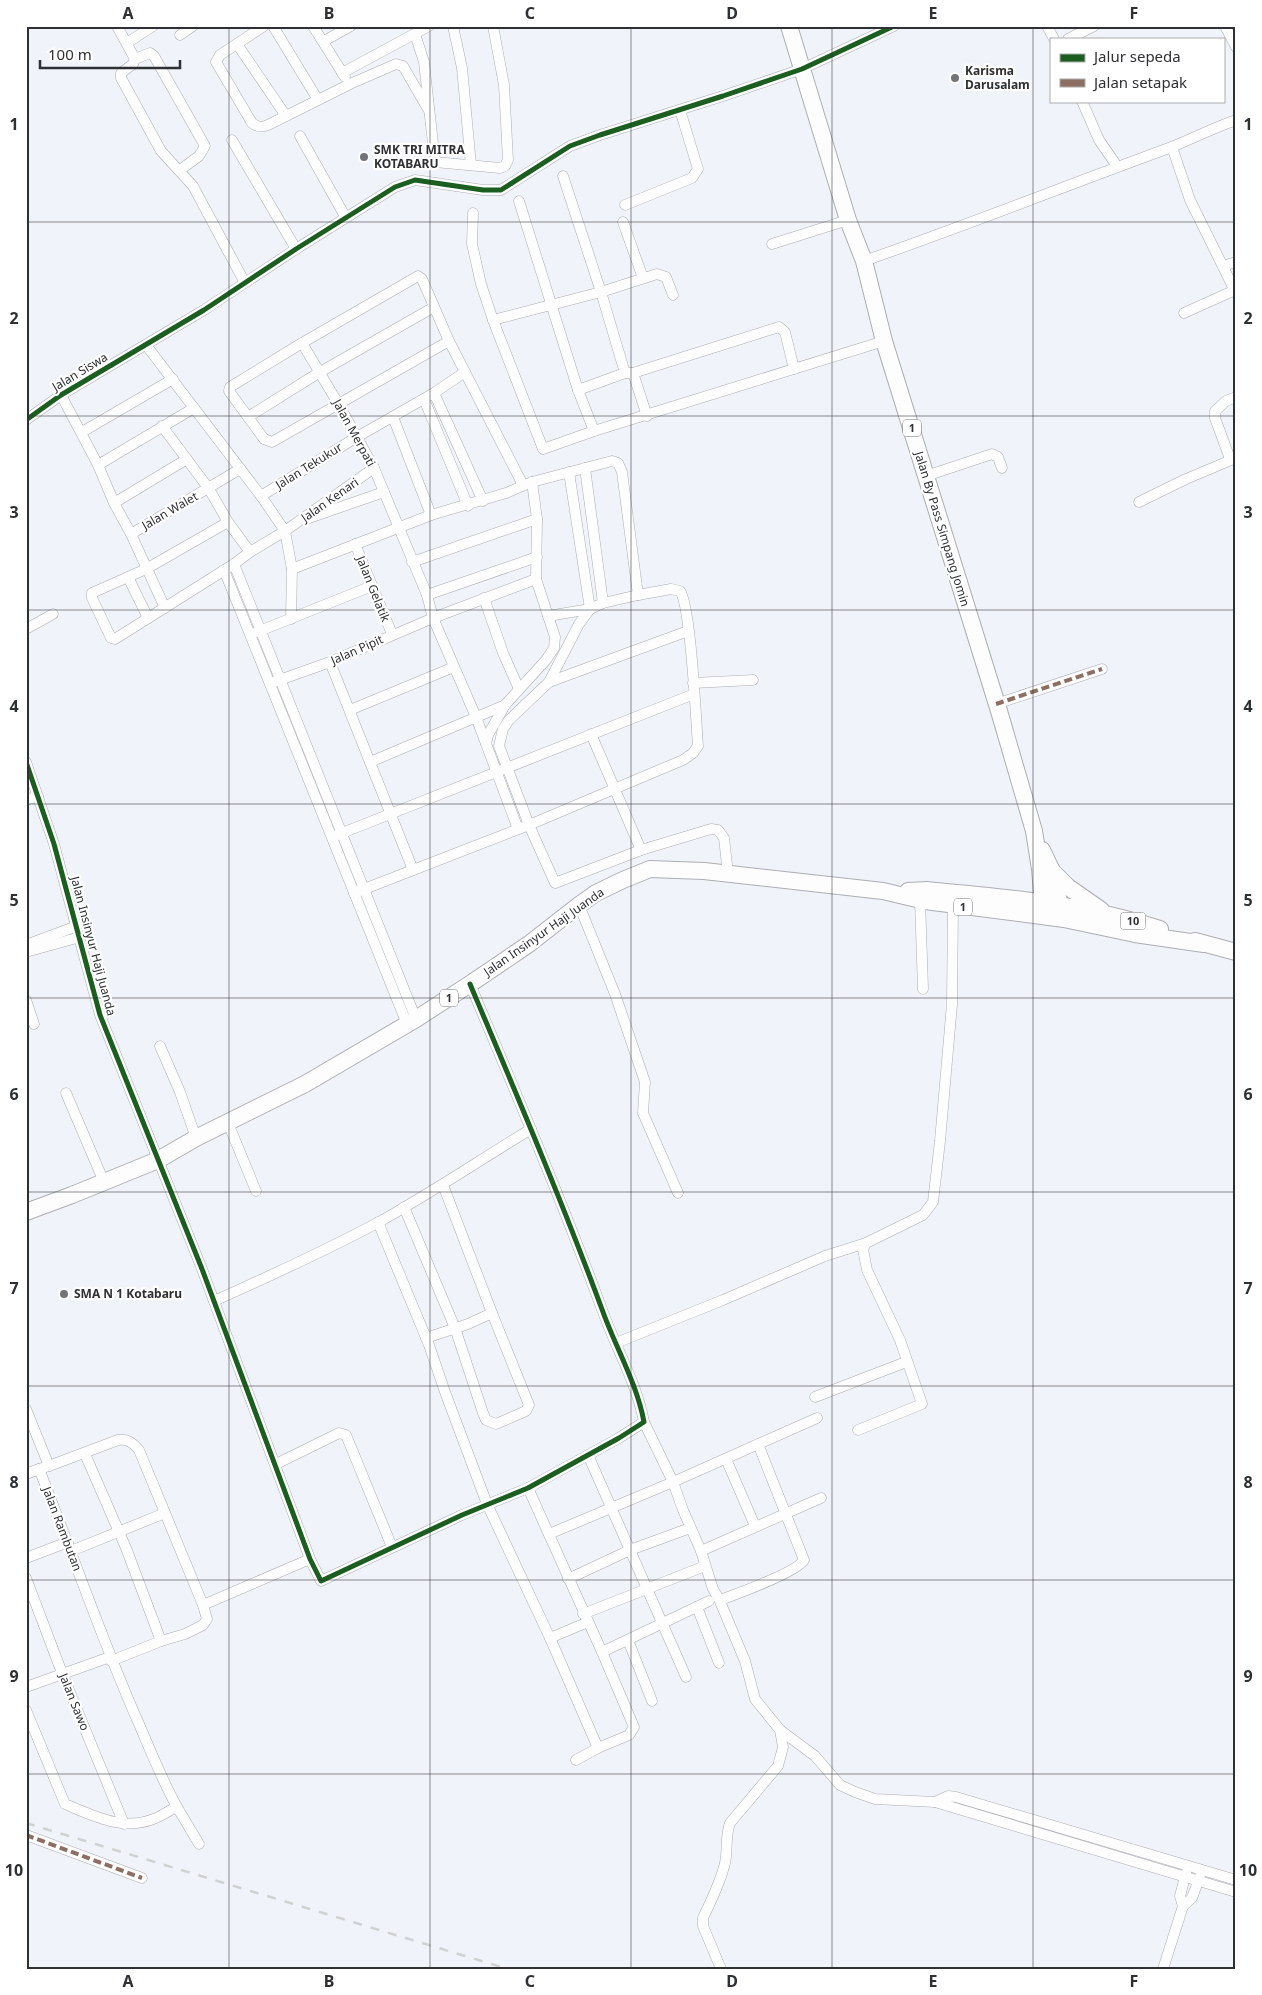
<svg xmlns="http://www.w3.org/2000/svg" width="1262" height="1995" viewBox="0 0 1262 1995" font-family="'Noto Sans',sans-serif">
<rect width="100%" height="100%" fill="#f1f3fa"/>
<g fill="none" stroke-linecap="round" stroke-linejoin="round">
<!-- minor casing -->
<g stroke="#acaeb2" stroke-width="11">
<g id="minor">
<path d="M 117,26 L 135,59 L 133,64 L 121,73 L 121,78 L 161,151 L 193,186 L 245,283"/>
<path d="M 264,26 L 220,55 L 216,62 L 252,123 C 257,127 261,128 268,125 L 350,84 L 396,64 L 403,66 L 428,109"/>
<path d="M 273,26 L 318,100"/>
<path d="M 313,26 L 345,77"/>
<path d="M 453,26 L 462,68 L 471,165"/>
<path d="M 1047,26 L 1054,39"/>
<path d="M 1225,26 L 1236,47"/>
<path d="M 415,34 L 424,62 L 435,162 L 500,168 L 505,166 L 508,160 L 504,85 L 493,26"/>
<path d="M 180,35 L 193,26"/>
<path d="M 1068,39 L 1094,26"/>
<path d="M 324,41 L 351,26"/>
<path d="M 127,43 L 153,26"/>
<path d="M 237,44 L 286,116"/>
<path d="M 135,59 L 150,53 L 154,56 L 205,146 L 199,156 L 180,170"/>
<path d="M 342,73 L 429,26"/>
<path d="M 1082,101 L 1099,140 L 1117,166"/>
<path d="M 300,136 L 346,218"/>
<path d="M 232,140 L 296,249"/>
<path d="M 1172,147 L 1190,200 L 1236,293"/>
<path d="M 563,176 L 601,292 L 625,373"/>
<path d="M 519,201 L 578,390 L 594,431"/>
<path d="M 625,205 L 687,180 L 692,178 L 698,169 L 680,110"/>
<path d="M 473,213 L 472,244 L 481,284 L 493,320 L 543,449 L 594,431 L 884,341"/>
<path d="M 623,222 L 643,278"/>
<path d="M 772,244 L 848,220"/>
<path d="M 864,261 C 967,225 1068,185 1169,148 C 1192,139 1213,128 1236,120"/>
<path d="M 1223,266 L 1236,262"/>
<path d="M 1184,313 L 1235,290"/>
<path d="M 493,320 L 601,292 L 657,274 L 666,277 L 673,295"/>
<path d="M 449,341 L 272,442 L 264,439 L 229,391 L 230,387 L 302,343 L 418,276 L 422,279 L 449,341 L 523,485"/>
<path d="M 302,343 L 339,405 L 374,468 L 427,595 L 433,618 L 476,717 L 518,829"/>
<path d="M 146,345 L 261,496 L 285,531 L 292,569 L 291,619"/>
<path d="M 633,373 L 647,416"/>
<path d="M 578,390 L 625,373 L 633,373 L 779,327 L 785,332 L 794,369"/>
<path d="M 434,393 L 483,501"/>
<path d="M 61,395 L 98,465 L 114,503 L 131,534 L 165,608"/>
<path d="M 424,399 L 468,506"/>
<path d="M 248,417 L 320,372 L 434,307"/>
<path d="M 393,417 L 431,515"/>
<path d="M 26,420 L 61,395 L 204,310 L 296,249 L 395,187 L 415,180 L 483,190 L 501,190 L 570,146 L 600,135 L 723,96 L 802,69 L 894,26"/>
<path d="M 162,426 L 209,489 L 228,522 L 250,552"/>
<path d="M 82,432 L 173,379"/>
<path d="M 1230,459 L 1215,418 L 1215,411 L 1226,401 L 1236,397"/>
<path d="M 98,465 L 194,408"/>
<path d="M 585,468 L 603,603"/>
<path d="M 569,472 L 590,609 L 579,624 L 549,682 L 509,720 L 503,729 L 499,746 L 529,825 L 555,883 L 641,850 L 711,829 L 718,830 L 724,838 L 728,874"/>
<path d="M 926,476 L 992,454 L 998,457 L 1002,468"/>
<path d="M 261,496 L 357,437 L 434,393 L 465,372"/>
<path d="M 1139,502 L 1186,479 L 1236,458"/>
<path d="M 114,503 L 187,459"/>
<path d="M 309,518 L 384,492"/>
<path d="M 228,522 L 146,569 L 92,593 L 92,598 L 111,638 L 115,639 L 234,564 L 250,552 L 285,531 L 374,468"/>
<path d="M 131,534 L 240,469"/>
<path d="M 355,544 L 392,634"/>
<path d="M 412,562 L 537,519"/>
<path d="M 234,564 L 416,1019"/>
<path d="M 292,569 L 431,515 L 506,493 L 532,482 L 612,461 L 618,463 L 622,472 L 638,595"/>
<path d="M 224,570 L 407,1024"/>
<path d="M 128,577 L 148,618"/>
<path d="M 427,595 L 537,557"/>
<path d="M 484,598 L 503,653 L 519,689"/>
<path d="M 26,629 L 53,614"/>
<path d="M 257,632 L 372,586"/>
<path d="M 330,662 L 413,870"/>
<path d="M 274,682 L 330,662 L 433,618 L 536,579"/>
<path d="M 549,682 L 688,631"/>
<path d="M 693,683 L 753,680"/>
<path d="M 996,704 L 1102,669"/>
<path d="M 350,710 L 454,667"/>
<path d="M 591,734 L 641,850"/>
<path d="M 486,744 L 488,735 L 505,705 L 546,660 L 554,648 L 555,637 L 536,579 L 537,519 L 532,482"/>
<path d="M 26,762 L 54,844 L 100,1015 L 202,1269 L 310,1559 L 321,1581 L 462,1515 L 528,1488 L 619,1438 L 644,1422 C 637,1384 616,1348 603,1312 C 562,1201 516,1093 470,984"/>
<path d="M 370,762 L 505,705"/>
<path d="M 26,800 L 38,796"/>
<path d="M 337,835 L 694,694"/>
<path d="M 354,893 L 529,825 L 683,760 L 693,753 L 698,746 C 696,721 691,606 680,591 L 671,589 L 638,595 L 603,603 L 590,609 L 548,616"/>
<path d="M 920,900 L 923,989"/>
<path d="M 579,905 L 615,994 L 645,1082 L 643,1113 L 678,1193"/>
<path d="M 26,945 L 77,926"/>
<path d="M 26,952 L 80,937"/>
<path d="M 26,1000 L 34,1024"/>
<path d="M 160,1046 L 180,1092 L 196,1138"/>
<path d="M 66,1093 L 104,1182"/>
<path d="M 228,1123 L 256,1191"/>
<path d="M 404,1207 L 455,1328 L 483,1413 L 486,1420 L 496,1424 L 526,1411 L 529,1405 L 492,1313"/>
<path d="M 378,1222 L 429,1345 L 445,1392 L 487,1504 L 550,1638 L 598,1748"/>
<path d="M 214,1301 C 270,1276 325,1251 379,1222 C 431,1193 480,1160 531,1129"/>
<path d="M 426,1338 L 468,1324 L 492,1313 L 443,1185"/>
<path d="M 616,1343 L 723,1300 L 825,1256 L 866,1243"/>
<path d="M 815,1397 L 906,1362"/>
<path d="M 26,1409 L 49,1466 L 39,1469 C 73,1554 102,1641 139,1724 C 151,1752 162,1780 177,1807 C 170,1810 163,1815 156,1818 C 124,1832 94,1816 65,1804 L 26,1710"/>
<path d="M 644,1422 L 673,1482 L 683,1510 L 701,1551 L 713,1589 L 719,1599 L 723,1599 C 739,1593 797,1572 804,1560 L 758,1444"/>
<path d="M 858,1430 L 922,1404 L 900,1340 L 867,1270 L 863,1249 L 866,1243 L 923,1215 L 933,1202 L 940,1141 L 952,1004 L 953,906"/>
<path d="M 85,1454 L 126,1548 L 161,1641"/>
<path d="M 588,1455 L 686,1677"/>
<path d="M 726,1459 L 755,1526"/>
<path d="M 276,1464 L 339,1433 L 346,1435 L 392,1547"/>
<path d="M 49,1466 L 118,1440 C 128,1439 132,1442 139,1450 L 203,1605 L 207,1619 L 203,1625 L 185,1634 L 161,1641 L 111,1661"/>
<path d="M 26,1474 L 39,1469"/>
<path d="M 528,1488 L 602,1652 L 634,1727 L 629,1735 L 598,1748 L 576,1760"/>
<path d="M 549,1534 L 673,1482 L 817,1418"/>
<path d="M 71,1551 L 165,1513"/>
<path d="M 701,1551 L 821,1498"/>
<path d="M 26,1558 L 68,1542"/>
<path d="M 26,1578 L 62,1673 L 124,1824"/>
<path d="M 568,1579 L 630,1550 L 690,1528"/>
<path d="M 719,1599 L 745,1661 L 755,1699 L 780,1730 L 783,1747 L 778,1766 L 730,1823 C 725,1836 728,1849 725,1863 C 721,1881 711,1901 703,1918 L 703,1926 L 721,1969"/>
<path d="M 203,1605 L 310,1559"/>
<path d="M 697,1607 L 719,1663"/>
<path d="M 583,1614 L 705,1566"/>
<path d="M 550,1638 L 588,1622"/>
<path d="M 628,1640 L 652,1701"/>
<path d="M 602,1652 L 709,1601"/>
<path d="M 26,1687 L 110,1657"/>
<path d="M 780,1730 L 815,1756 L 840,1785 L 855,1792 L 875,1799 L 935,1802"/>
<path d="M 177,1807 L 199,1844"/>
<path d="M 26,1835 L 142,1878"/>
<path d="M 1186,1873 L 1180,1896 L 1183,1906 L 1192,1898 L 1200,1876"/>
<path d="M 1236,1880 L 956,1797 L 948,1796 L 935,1802 L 1236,1892"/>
<path d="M 1163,1969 L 1183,1906"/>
</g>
</g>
<!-- trunk casing -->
<g stroke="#acaeb2" stroke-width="18">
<g id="trunk">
<path d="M 789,26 L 848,220 L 864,261 L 884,341 L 999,711 L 1034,831 L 1040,869 L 1044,916"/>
<path d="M 1042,850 L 1052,871 L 1062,914"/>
<path d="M 1052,871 L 1068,887 L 1101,910"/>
<path d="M 908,891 L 927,890 C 1005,897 1084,904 1160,929"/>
<path d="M 1195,941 L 1236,952"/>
<path d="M 26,1212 L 72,1195 L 158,1160 L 196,1138 L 305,1084 L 416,1019 L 470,984 L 529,944 L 579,905 L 596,893 L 623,880 L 650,869 L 704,871 L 883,891 L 925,901 L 1064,919 L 1135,934 L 1204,944"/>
</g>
</g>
<!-- minor -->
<use href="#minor" stroke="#fdfdfe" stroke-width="10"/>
<!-- trunk -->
<use href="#trunk" stroke="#fdfdfe" stroke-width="16"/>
<!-- rail -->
<path stroke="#d0d1d3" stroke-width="2.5" stroke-dasharray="9 9" stroke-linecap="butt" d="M 26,1823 L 508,1969"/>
<!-- quiet -->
<g stroke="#8d6e63" stroke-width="4" stroke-dasharray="8 4" stroke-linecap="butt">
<path d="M 996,704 L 1102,669"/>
<path d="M 26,1835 L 142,1878"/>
</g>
<!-- cycleway casing -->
<g stroke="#fff" stroke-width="8">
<g id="cycleway">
<path d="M 26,420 L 61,395 L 204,310 L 296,249 L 395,187 L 415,180 L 483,190 L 501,190 L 570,146 L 600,135 L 723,96 L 802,69 L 894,26"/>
<path d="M 26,762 L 54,844 L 100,1015 L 202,1269 L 310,1559 L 321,1581 L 462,1515 L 528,1488 L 619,1438 L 644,1422 C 637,1384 616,1348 603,1312 C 562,1201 516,1093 470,984"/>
</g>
</g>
<!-- cycleway -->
<use href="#cycleway" stroke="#1b5e20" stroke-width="5"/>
</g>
<!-- grid -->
<path fill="none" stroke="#2e3034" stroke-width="1" stroke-opacity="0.55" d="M 229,26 L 229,1969M 430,26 L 430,1969M 631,26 L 631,1969M 832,26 L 832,1969M 1033,26 L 1033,1969M 26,222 L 1236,222M 26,416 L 1236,416M 26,610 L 1236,610M 26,804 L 1236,804M 26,998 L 1236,998M 26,1192 L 1236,1192M 26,1386 L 1236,1386M 26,1580 L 1236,1580M 26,1774 L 1236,1774"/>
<!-- markers -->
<g fill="#727479" stroke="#fff" stroke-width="2">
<circle cx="955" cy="78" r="5"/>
<circle cx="364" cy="157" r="5"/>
<circle cx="64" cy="1294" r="5"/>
</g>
<g text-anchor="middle" stroke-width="4.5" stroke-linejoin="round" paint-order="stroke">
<!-- shield labels -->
<g fill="#fff" stroke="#6d6e71" stroke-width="1">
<rect x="903" y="419.5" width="18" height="17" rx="4"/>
<rect x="954" y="898.5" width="18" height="17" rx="4"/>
<rect x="1120.5" y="912.5" width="25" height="17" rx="4"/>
<rect x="440" y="989.5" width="18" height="17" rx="4"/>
</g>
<g font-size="11" font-weight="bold" fill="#2e3034">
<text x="912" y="432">1</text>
<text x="963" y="911">1</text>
<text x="1133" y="925">10</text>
<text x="449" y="1002">1</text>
</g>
<!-- poi labels -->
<g font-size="12" font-weight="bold" fill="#2e3034" stroke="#fff" text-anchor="start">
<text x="965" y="75">Karisma<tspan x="965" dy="14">Darusalam</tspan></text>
<text x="374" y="154">SMK TRI MITRA<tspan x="374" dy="14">KOTABARU</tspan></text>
<text x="74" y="1298">SMA N 1 Kotabaru</text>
</g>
<!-- street labels -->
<g font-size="12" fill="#2e3034" stroke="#fff">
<text transform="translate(80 372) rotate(-31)" y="4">Jalan Siswa</text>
<text transform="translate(354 433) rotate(61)" y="4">Jalan Merpati</text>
<text transform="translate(309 466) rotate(-32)" y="4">Jalan Tekukur</text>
<text transform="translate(330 500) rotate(-35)" y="4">Jalan Kenari</text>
<text transform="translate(170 511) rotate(-30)" y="4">Jalan Walet</text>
<text transform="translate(942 529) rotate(73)" y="4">Jalan By Pass Simpang Jomin</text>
<text transform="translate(373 589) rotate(68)" y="4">Jalan Gelatik</text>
<text transform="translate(357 650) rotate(-24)" y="4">Jalan Pipit</text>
<text transform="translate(544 932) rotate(-35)" y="4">Jalan Insinyur Haji Juanda</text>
<text transform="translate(93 946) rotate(75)" y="4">Jalan Insinyur Haji Juanda</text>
<text transform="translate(62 1529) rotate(69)" y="4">Jalan Rambutan</text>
<text transform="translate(74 1702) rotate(68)" y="4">Jalan Sawo</text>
</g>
</g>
<!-- border -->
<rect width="1262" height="1995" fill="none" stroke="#ffffff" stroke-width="55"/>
<!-- legend -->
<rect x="1050" y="38" width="175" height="65" fill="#ffffff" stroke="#abacae"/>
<rect x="1060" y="54" width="25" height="8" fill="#1b5e20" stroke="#abacae"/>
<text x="1094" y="62" font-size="15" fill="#2e3034">Jalur sepeda</text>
<rect x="1060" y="79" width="25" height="8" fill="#8d6e63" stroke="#abacae"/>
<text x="1094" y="88" font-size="15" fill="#2e3034">Jalan setapak</text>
<!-- scale -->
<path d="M40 60v8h140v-8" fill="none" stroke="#2e3034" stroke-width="2.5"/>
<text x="48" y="60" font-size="15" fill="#2e3034" stroke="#ffffff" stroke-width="4" paint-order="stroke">100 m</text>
<rect x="28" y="28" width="1206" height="1940" fill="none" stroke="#2e3034" stroke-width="2"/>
<g font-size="16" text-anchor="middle" font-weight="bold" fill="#2e3034">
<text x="128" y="19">A</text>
<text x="329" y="19">B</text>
<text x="530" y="19">C</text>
<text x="732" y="19">D</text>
<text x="933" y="19">E</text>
<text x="1134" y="19">F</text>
<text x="14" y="130">1</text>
<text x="1248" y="130">1</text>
<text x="14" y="324">2</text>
<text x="1248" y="324">2</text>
<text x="14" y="518">3</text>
<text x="1248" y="518">3</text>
<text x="14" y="712">4</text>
<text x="1248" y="712">4</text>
<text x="14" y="906">5</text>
<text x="1248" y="906">5</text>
<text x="14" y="1100">6</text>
<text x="1248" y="1100">6</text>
<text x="14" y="1294">7</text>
<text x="1248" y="1294">7</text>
<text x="14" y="1488">8</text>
<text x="1248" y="1488">8</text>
<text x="14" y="1682">9</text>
<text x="1248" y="1682">9</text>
<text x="14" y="1876">10</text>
<text x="1248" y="1876">10</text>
<text x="128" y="1987">A</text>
<text x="329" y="1987">B</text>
<text x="530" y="1987">C</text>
<text x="732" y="1987">D</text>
<text x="933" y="1987">E</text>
<text x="1134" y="1987">F</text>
</g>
</svg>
